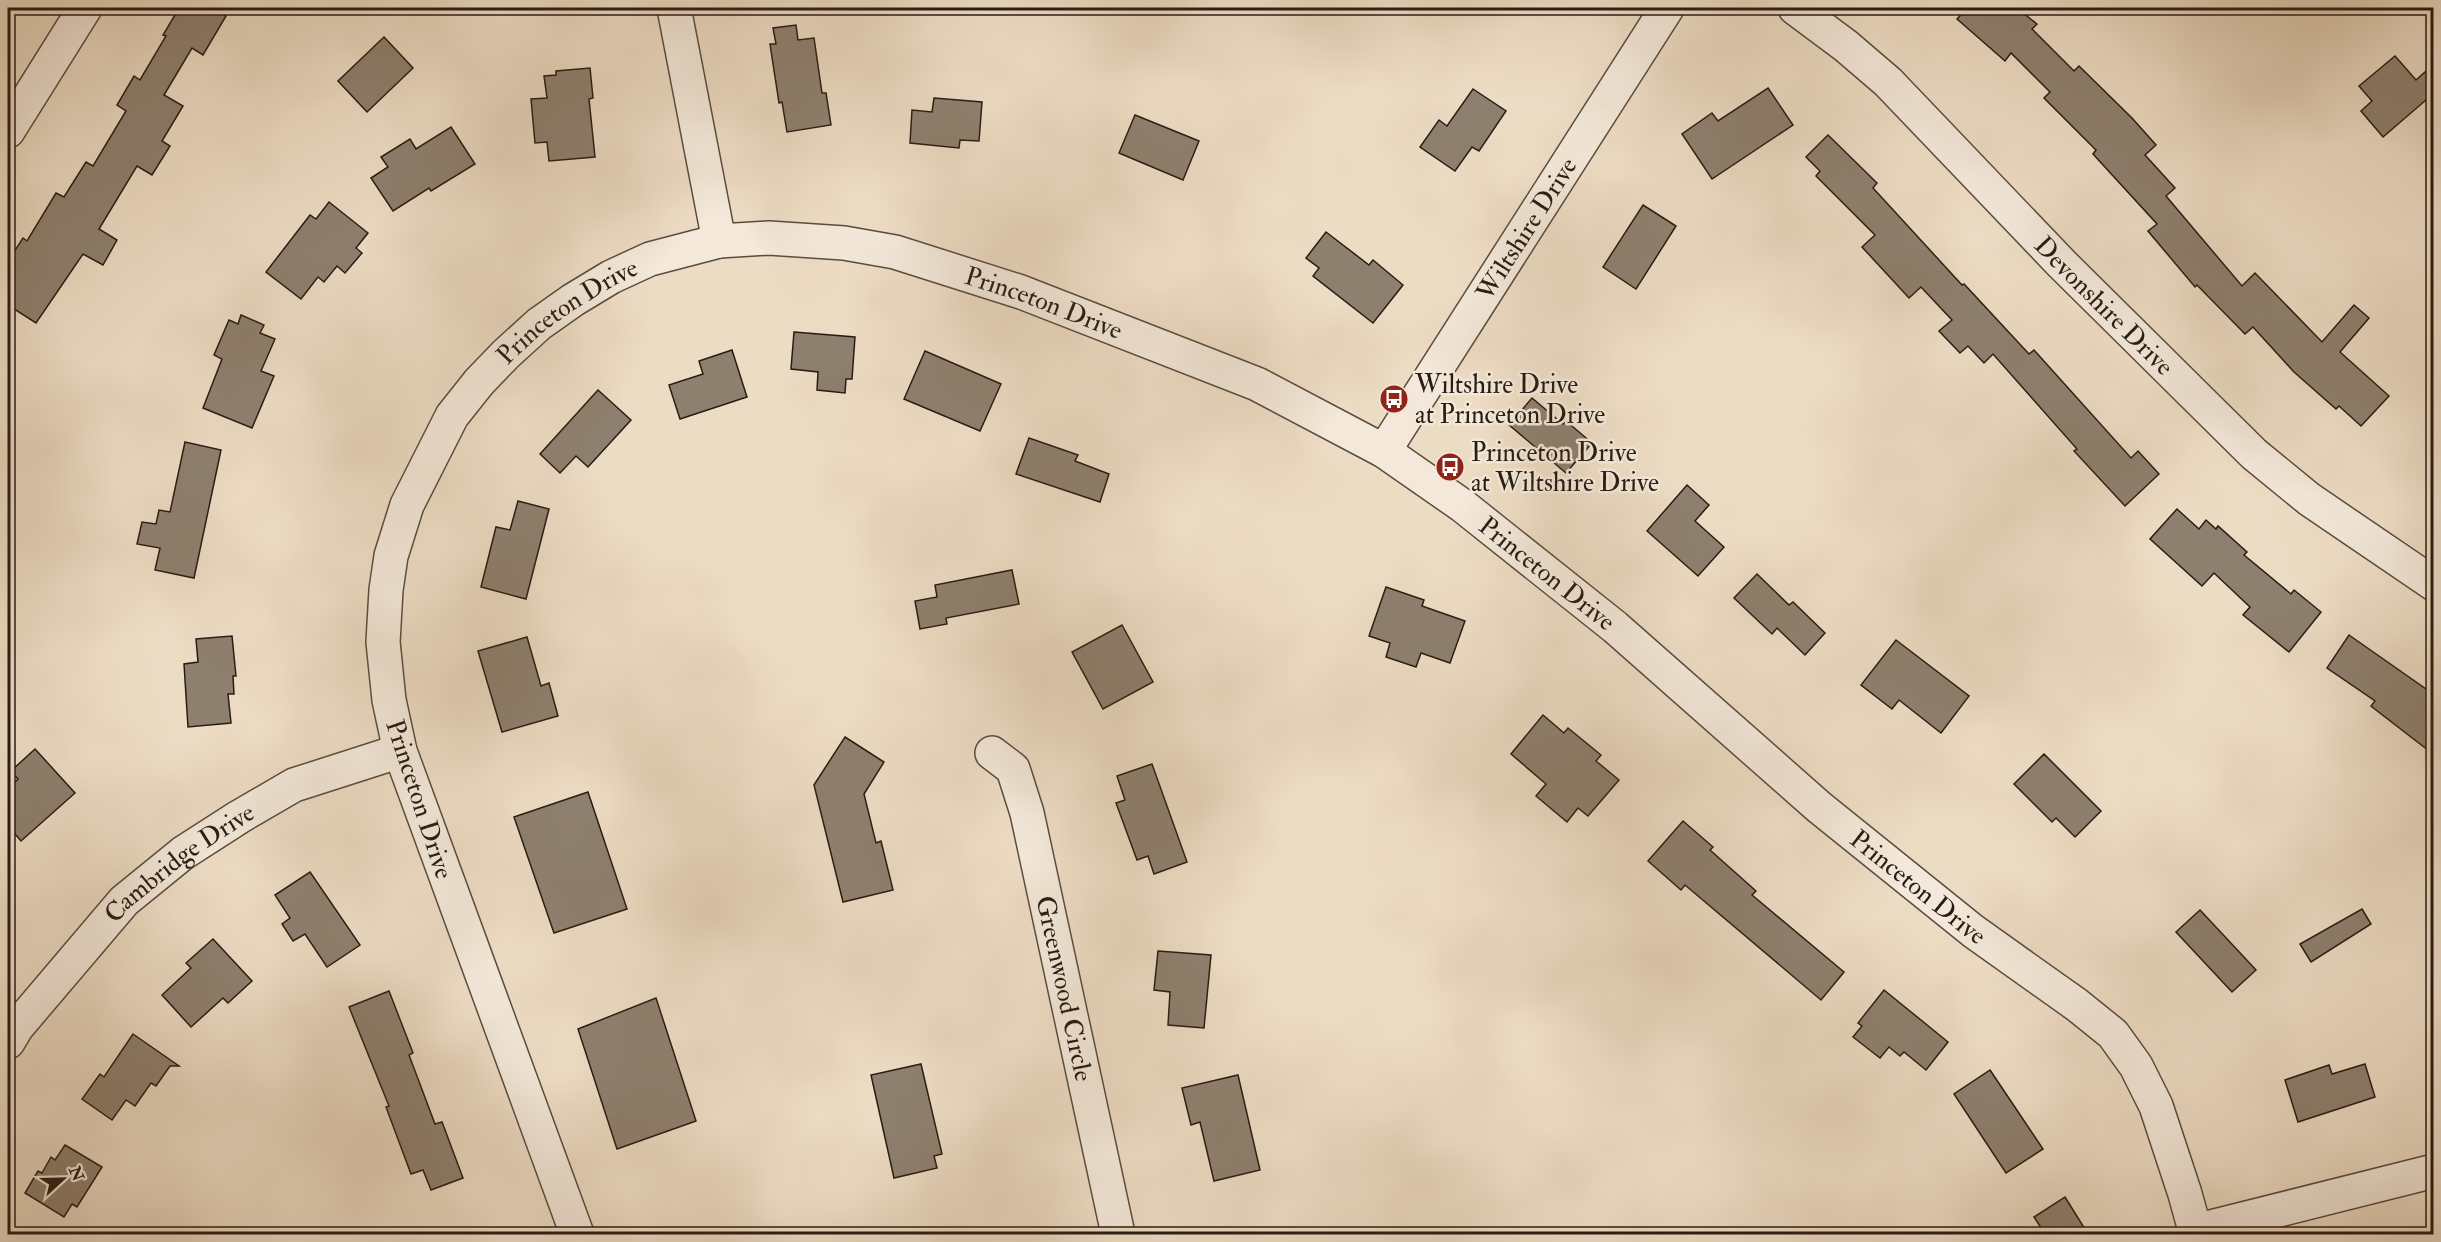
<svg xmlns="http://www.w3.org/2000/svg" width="2441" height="1242" viewBox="0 0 2441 1242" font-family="'IM FELL Double Pica',serif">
<rect width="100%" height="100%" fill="#eddcc4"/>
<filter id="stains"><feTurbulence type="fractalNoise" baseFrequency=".00333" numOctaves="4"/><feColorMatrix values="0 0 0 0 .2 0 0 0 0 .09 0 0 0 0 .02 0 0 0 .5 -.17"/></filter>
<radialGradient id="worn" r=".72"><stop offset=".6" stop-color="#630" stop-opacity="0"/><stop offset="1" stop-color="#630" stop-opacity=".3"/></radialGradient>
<!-- building -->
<g fill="#8e806f" stroke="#281c13" stroke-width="1.5">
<path d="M 179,8 L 212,8 L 226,16 L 203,55 L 192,48 L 164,95 L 183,106 L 162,141 L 170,146 L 152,175 L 137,166 L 99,229 L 117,240 L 103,265 L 83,254 L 36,323 L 8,305 L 8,261 L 23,238 L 27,241 L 56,193 L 64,197 L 86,162 L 93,166 L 126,111 L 117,105 L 134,76 L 140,80 L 166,36 L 163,35 Z"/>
<path d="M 1967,8 L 2017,8 L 2037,24 L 2032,29 L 2074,71 L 2079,66 L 2132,118 L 2156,145 L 2145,155 L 2175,188 L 2166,196 L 2242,286 L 2255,273 L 2322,342 L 2354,305 L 2369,318 L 2340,352 L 2389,396 L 2361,426 L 2339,406 L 2336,409 L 2294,372 L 2253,327 L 2245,334 L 2197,285 L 2195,287 L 2148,231 L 2157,224 L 2093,154 L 2096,150 L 2044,98 L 2050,92 L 2011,53 L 2005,61 L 1957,19 Z"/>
<path d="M 796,25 L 798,40 L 814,38 L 822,93 L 826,93 L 831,125 L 787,132 L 782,102 L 779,103 L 770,44 L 776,44 L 773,28 Z"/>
<path d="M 384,37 L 413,68 L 367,112 L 338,81 Z"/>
<path d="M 2395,56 L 2416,80 L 2433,65 L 2433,94 L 2383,137 L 2361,111 L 2372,101 L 2359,86 Z"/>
<path d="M 590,68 L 593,98 L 589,99 L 595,157 L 549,161 L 547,142 L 535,143 L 531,99 L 547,98 L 544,76 L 556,75 L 556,71 Z"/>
<path d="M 1768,88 L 1793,125 L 1712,179 L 1682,134 L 1712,113 L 1718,121 Z"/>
<path d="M 1473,89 L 1506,111 L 1479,151 L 1472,147 L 1455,171 L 1420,147 L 1439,120 L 1447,126 Z"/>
<path d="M 934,98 L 982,102 L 979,141 L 960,140 L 959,148 L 910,143 L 912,110 L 932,112 Z"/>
<path d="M 1135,115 L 1199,141 L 1183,180 L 1119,153 Z"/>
<path d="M 451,127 L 475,164 L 431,191 L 429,188 L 393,211 L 371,178 L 388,167 L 381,157 L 410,139 L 416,149 Z"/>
<path d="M 1828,135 L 1877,183 L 1873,188 L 1962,285 L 1964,284 L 2029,354 L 2034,350 L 2131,458 L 2138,451 L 2159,474 L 2125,506 L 2074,451 L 2077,449 L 1993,354 L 1984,363 L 1968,346 L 1960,353 L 1939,331 L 1952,320 L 1921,287 L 1909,298 L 1862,247 L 1875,235 L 1816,176 L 1820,171 L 1806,157 Z"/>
<path d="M 329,202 L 368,233 L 356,248 L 362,253 L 345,273 L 337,266 L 324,282 L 318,277 L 301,299 L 266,272 L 310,215 L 316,219 Z"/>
<path d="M 1643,205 L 1676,226 L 1636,289 L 1603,267 Z"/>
<path d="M 1326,232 L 1369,265 L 1373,260 L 1403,285 L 1373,323 L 1313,276 L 1319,268 L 1306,258 Z"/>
<path d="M 241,315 L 264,325 L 260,333 L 275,339 L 261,371 L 274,376 L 252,428 L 203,408 L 222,359 L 214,355 L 229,320 L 238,324 Z"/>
<path d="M 794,332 L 855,337 L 852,379 L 846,379 L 845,393 L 817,390 L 818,372 L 791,369 Z"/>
<path d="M 732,350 L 747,397 L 680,419 L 669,385 L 703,374 L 699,361 Z"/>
<path d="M 925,351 L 1001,384 L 980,431 L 904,399 Z"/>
<path d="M 598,390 L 631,420 L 588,467 L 576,456 L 560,473 L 540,454 Z"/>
<path d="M 1532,398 L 1563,424 L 1566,421 L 1592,443 L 1566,473 L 1509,425 Z"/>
<path d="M 1029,438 L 1078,455 L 1075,461 L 1109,474 L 1100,502 L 1016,474 Z"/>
<path d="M 185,442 L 221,450 L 194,578 L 155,570 L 160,548 L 137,544 L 142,522 L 156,524 L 159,510 L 170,512 Z"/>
<path d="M 1687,485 L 1709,505 L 1695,521 L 1724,547 L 1698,576 L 1647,531 Z"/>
<path d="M 518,501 L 549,509 L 526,599 L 481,587 L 496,527 L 510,530 Z"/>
<path d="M 2177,509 L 2199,529 L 2206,520 L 2216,529 L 2218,526 L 2247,552 L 2244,555 L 2291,594 L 2294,590 L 2321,612 L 2289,652 L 2243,615 L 2250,607 L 2214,573 L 2202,586 L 2150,539 Z"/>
<path d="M 1012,570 L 1019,604 L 946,618 L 947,624 L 920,629 L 915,601 L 937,597 L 935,585 Z"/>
<path d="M 1757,574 L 1789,605 L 1793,602 L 1825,633 L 1805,655 L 1777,628 L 1772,634 L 1734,598 Z"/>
<path d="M 1386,587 L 1424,600 L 1422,606 L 1465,621 L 1450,663 L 1421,653 L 1416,667 L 1386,657 L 1390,643 L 1369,636 Z"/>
<path d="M 1122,625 L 1153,682 L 1103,709 L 1072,652 Z"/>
<path d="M 2349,635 L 2433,694 L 2433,754 L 2371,706 L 2375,701 L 2327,668 Z"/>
<path d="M 232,636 L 236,676 L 233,676 L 234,694 L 228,694 L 231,723 L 188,727 L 184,664 L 198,662 L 196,639 Z"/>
<path d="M 527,637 L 541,686 L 549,683 L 558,716 L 502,732 L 478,651 Z"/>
<path d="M 1896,640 L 1969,696 L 1941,733 L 1899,700 L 1892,709 L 1861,685 Z"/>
<path d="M 1543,715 L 1564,733 L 1568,728 L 1601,755 L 1596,761 L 1619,780 L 1588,816 L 1578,808 L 1567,822 L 1536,796 L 1546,784 L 1511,754 Z"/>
<path d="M 845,737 L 884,762 L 864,794 L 876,843 L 881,841 L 893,890 L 843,902 L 814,785 Z"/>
<path d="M 35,749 L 75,793 L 21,841 L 8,826 L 8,789 L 18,779 L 11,771 Z"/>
<path d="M 2044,754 L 2101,811 L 2075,837 L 2056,818 L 2052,822 L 2014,784 Z"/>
<path d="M 1152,764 L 1187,862 L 1154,874 L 1148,856 L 1137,860 L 1116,803 L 1125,800 L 1117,776 Z"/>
<path d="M 588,792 L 627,909 L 554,933 L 514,817 Z"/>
<path d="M 1683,821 L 1713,847 L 1710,850 L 1756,891 L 1752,895 L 1844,972 L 1821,1000 L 1685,885 L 1681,890 L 1648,861 Z"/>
<path d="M 310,872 L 360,945 L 327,967 L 305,934 L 293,941 L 282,924 L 290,918 L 275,895 Z"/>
<path d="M 2362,909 L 2371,924 L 2311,962 L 2300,944 Z"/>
<path d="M 2200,910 L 2256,970 L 2232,992 L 2176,932 Z"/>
<path d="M 213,939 L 252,981 L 228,1003 L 223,998 L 191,1027 L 162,995 L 191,968 L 186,963 Z"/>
<path d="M 1158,951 L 1211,955 L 1204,1028 L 1168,1025 L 1170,992 L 1154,990 Z"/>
<path d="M 1884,990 L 1948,1042 L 1926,1070 L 1904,1052 L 1900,1056 L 1889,1047 L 1880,1058 L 1853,1037 L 1862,1026 L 1858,1023 Z"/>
<path d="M 389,991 L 413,1053 L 409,1055 L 435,1124 L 442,1122 L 463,1178 L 431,1190 L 423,1170 L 411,1174 L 386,1107 L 389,1106 L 349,1007 Z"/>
<path d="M 656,998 L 696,1121 L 617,1149 L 578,1029 Z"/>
<path d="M 133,1034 L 179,1066 L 170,1066 L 156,1086 L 151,1083 L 135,1106 L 126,1100 L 112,1120 L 82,1099 L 100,1074 L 104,1077 Z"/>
<path d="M 921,1064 L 942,1154 L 934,1156 L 937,1168 L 894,1178 L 871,1075 Z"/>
<path d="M 2365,1064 L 2375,1097 L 2298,1122 L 2285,1080 L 2329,1065 L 2332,1074 Z"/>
<path d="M 1990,1070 L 2043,1149 L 2006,1173 L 1954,1094 Z"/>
<path d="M 1238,1075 L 1260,1170 L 1214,1181 L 1200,1122 L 1191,1125 L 1182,1088 Z"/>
<path d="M 65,1145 L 102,1167 L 77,1207 L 72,1204 L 64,1217 L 25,1193 L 38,1171 L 42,1173 L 51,1157 L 55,1160 Z"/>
<path d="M 2065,1197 L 2088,1234 L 2045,1234 L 2034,1217 Z"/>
</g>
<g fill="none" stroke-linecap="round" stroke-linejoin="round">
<!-- minor casing -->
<g stroke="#594c3f" stroke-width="36">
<g id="minor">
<path d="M 674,8 L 719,241"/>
<path id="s1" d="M 1795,8 L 1846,46 L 1888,82 L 2062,264 L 2254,454 L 2309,499 L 2434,584"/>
<path d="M 8,131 L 85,8"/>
<path id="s2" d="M 1384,451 L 1667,8"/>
<path id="s3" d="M 992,753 L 1013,769 L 1027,813 L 1118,1234"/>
<path id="s4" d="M 8,1042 L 17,1027 L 124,901 L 183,853 L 239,817 L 294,785 L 400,751"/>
<path d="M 2195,1231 L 2434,1171"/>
<path id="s5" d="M 577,1234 L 400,751 L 389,700 L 383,642 L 386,590 L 391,556 L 407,505 L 452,416 L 479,382 L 506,354 L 539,324 L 573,300 L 611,277 L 650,259 L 719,241 L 769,238 L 844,243 L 895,252 L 1021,292 L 1257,384 L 1384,451 L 1463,506 L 1615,627 L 1819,807 L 1973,931 L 2077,1005 L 2113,1034 L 2136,1066 L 2156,1106 L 2185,1194 L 2196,1234"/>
</g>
</g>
<!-- minor -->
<use href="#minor" stroke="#f3e8d9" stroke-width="33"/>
</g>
<!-- icons -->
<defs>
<g id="bus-disc" transform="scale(1.5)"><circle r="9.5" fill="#8f2418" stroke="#f3e8d9"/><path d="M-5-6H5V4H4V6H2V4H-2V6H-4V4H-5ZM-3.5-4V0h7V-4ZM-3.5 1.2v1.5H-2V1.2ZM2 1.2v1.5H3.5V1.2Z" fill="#fff"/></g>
</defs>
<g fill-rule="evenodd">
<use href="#bus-disc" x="1394" y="399"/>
<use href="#bus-disc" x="1450" y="467"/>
</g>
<g text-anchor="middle" stroke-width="5" stroke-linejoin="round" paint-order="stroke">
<!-- street labels -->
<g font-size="26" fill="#281c13" stroke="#f3e8d9">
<text dy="9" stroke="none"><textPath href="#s2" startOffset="264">Wiltshire Drive</textPath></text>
<text dy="9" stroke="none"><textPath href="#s5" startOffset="1526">Princeton Drive</textPath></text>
<text dy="9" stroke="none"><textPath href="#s1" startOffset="430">Devonshire Drive</textPath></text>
<text dy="9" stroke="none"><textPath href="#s5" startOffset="1022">Princeton Drive</textPath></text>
<text dy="9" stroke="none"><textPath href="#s5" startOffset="2102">Princeton Drive</textPath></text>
<text transform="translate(420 799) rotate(72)" y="9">Princeton Drive</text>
<text dy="9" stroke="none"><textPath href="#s4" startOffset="250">Cambridge Drive</textPath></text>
<text dy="9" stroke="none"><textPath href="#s5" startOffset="2588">Princeton Drive</textPath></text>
<text dy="9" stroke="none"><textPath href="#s3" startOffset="252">Greenwood Circle</textPath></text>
</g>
<!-- poi labels -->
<g font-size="26" fill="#281c13" stroke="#f3e8d9" text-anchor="start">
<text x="1415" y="393">Wiltshire Drive<tspan x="1415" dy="30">at Princeton Drive</tspan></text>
<text x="1471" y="461">Princeton Drive<tspan x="1471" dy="30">at Wiltshire Drive</tspan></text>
</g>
</g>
<!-- margin -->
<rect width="2441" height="1242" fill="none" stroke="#eddcc4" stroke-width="30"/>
<rect x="9" y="9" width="2423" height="1224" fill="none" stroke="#281c13" stroke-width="3"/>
<rect x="15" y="15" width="2411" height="1212" fill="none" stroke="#281c13" stroke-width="1.5"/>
<!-- north arrow -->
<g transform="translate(63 1179) rotate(68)" stroke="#f3e8d9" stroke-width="4.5" paint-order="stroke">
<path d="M0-4.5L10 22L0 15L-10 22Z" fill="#281c13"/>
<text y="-9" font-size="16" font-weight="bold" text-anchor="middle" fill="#281c13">N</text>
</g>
<rect width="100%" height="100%" filter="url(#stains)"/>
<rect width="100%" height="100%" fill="url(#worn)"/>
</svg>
